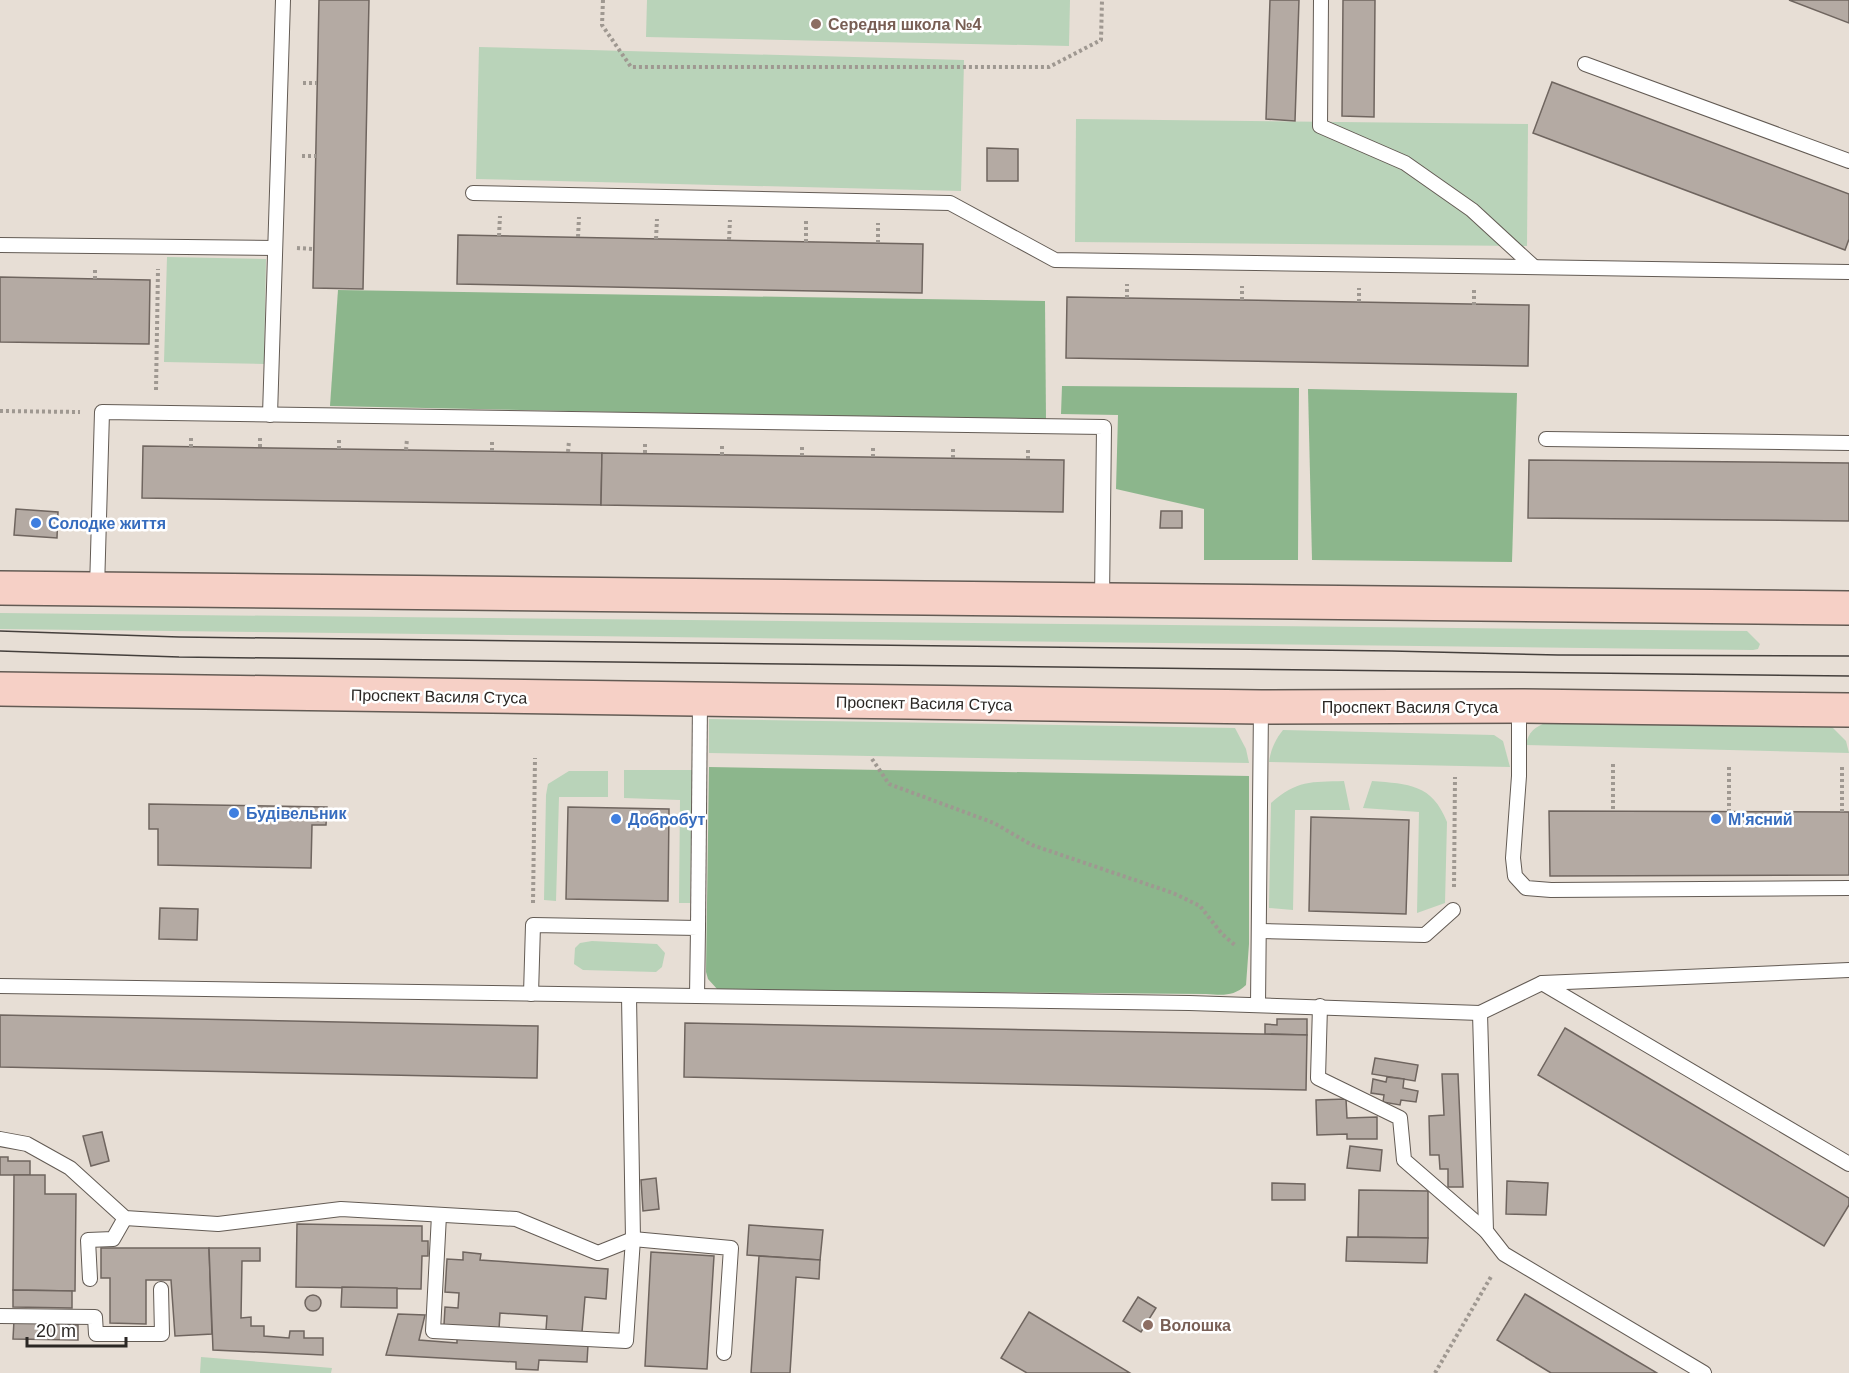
<svg xmlns="http://www.w3.org/2000/svg" width="1849" height="1373" viewBox="0 0 1849 1373" font-family="Helvetica,sans-serif">
<rect width="100%" height="100%" fill="#e7ded5"/>
<!-- green -->
<g fill="#b9d3b9">
<path d="M 647,0 L 1070,0 L 1069,46 L 646,37 Z"/>
<path d="M 479,47 L 964,60 L 961,191 L 476,179 Z"/>
<path d="M 1076,119 L 1528,124 L 1527,246 L 1075,242 Z"/>
<path d="M 167,257 L 266,259 L 264,364 L 164,362 Z"/>
<path d="M 0,613 L 1747,631 L 1760,644 L 1758,649 L 1753,650 L 0,629 Z"/>
<path d="M 709,719 L 1235,728 L 1246,749 L 1249,763 L 709,753 Z"/>
<path d="M 1547,722 L 1832,727 L 1846,741 L 1849,753 L 1526,745 C 1528,732 1535,727 1547,722 Z"/>
<path d="M 1283,730 L 1494,735 L 1503,741 L 1510,767 L 1269,762 C 1271,749 1275,740 1283,730 Z"/>
<path d="M 624,770 L 692,770 L 690,903 L 679,903 L 680,800 L 624,798 Z"/>
<path d="M 569,771 L 608,771 L 608,797 L 559,797 L 556,901 L 544,900 L 546,795 L 548,784 Z"/>
<path d="M 1344,781 L 1350,810 L 1295,810 L 1293,910 L 1269,908 L 1271,803 C 1297,780 1311,782 1344,781 Z"/>
<path d="M 1372,781 C 1409,784 1432,784 1447,822 L 1445,903 L 1417,913 L 1419,812 L 1363,808 Z"/>
<path d="M 592,941 L 657,944 L 665,953 L 662,967 L 656,972 L 583,970 L 574,964 L 575,948 L 580,943 Z"/>
<path d="M 201,1357 L 332,1368 L 331,1373 L 200,1373 Z"/>
</g>
<!-- forest -->
<g fill="#8cb68c">
<path d="M 338,290 L 1045,301 L 1046,421 L 330,406 Z"/>
<path d="M 1062,386 L 1299,388 L 1298,560 L 1204,560 L 1204,509 L 1116,489 L 1118,415 L 1061,414 Z"/>
<path d="M 1308,389 L 1517,393 L 1512,562 L 1312,560 Z"/>
<path d="M 709,767 L 1249,776 L 1249,944 L 1246,985 C 1233,997 1222,995 1206,994 L 718,990 L 708,979 L 706,972 Z"/>
</g>
<!-- building -->
<g fill="#b4aaa3" stroke="#6f655f" stroke-width="1.5">
<path d="M 319,0 L 369,0 L 363,289 L 313,288 Z"/>
<path d="M 1270,0 L 1299,0 L 1295,121 L 1266,119 Z"/>
<path d="M 1343,0 L 1375,0 L 1374,117 L 1342,116 Z"/>
<path d="M 1789,0 L 1849,0 L 1849,23 Z"/>
<path d="M 1552,82 L 1849,194 L 1849,239 L 1845,250 L 1533,133 Z"/>
<path d="M 987,148 L 1018,149 L 1018,181 L 987,181 Z"/>
<path d="M 458,235 L 923,244 L 922,293 L 457,284 Z"/>
<path d="M 0,277 L 150,280 L 149,344 L 0,342 Z"/>
<path d="M 1067,297 L 1529,305 L 1528,366 L 1066,358 Z"/>
<path d="M 143,446 L 602,453 L 601,505 L 142,498 Z"/>
<path d="M 602,453 L 1064,460 L 1063,512 L 601,505 Z"/>
<path d="M 1529,460 L 1849,463 L 1849,521 L 1528,518 Z"/>
<path d="M 16,509 L 58,512 L 57,538 L 14,535 Z"/>
<path d="M 1161,511 L 1182,511 L 1182,528 L 1160,528 Z"/>
<path d="M 149,804 L 327,807 L 326,825 L 312,825 L 311,868 L 158,865 L 158,829 L 149,829 Z"/>
<path d="M 568,807 L 669,809 L 668,901 L 566,899 Z"/>
<path d="M 1549,811 L 1849,812 L 1849,875 L 1550,876 Z"/>
<path d="M 1311,817 L 1409,820 L 1406,914 L 1309,911 Z"/>
<path d="M 160,908 L 198,909 L 197,940 L 159,939 Z"/>
<path d="M 0,1015 L 538,1026 L 537,1078 L 0,1067 Z"/>
<path d="M 1277,1019 L 1307,1019 L 1307,1035 L 1265,1034 L 1265,1024 L 1277,1025 Z"/>
<path d="M 685,1023 L 1307,1035 L 1306,1090 L 684,1077 Z"/>
<path d="M 1565,1028 L 1849,1198 L 1849,1205 L 1824,1246 L 1538,1075 Z"/>
<path d="M 1375,1058 L 1418,1065 L 1415,1081 L 1372,1074 Z"/>
<path d="M 1442,1074 L 1458,1074 L 1463,1187 L 1448,1187 L 1448,1169 L 1440,1169 L 1439,1155 L 1430,1155 L 1429,1116 L 1444,1115 Z"/>
<path d="M 1387,1077 L 1404,1079 L 1403,1088 L 1418,1091 L 1416,1102 L 1401,1100 L 1400,1105 L 1383,1102 L 1384,1095 L 1371,1093 L 1373,1079 L 1386,1082 Z"/>
<path d="M 1346,1099 L 1347,1118 L 1377,1117 L 1377,1139 L 1347,1139 L 1347,1134 L 1317,1135 L 1316,1100 Z"/>
<path d="M 102,1132 L 109,1161 L 91,1166 L 83,1136 Z"/>
<path d="M 1350,1146 L 1382,1150 L 1380,1171 L 1347,1168 Z"/>
<path d="M 0,1157 L 8,1157 L 8,1161 L 30,1161 L 30,1175 L 0,1175 Z"/>
<path d="M 14,1175 L 45,1175 L 45,1194 L 76,1194 L 75,1291 L 13,1290 Z"/>
<path d="M 656,1178 L 659,1209 L 643,1211 L 641,1180 Z"/>
<path d="M 1507,1181 L 1548,1183 L 1546,1215 L 1506,1214 Z"/>
<path d="M 1272,1183 L 1305,1184 L 1305,1200 L 1272,1200 Z"/>
<path d="M 1359,1190 L 1428,1191 L 1428,1238 L 1358,1237 Z"/>
<path d="M 297,1224 L 422,1226 L 422,1241 L 428,1241 L 428,1256 L 422,1256 L 421,1289 L 296,1287 Z"/>
<path d="M 749,1225 L 823,1230 L 820,1260 L 747,1255 Z"/>
<path d="M 1347,1237 L 1428,1238 L 1427,1263 L 1346,1261 Z"/>
<path d="M 101,1248 L 209,1248 L 212,1334 L 175,1336 L 171,1280 L 146,1280 L 146,1324 L 110,1323 L 110,1278 L 101,1278 Z"/>
<path d="M 209,1248 L 260,1248 L 260,1261 L 242,1261 L 241,1318 L 251,1317 L 251,1326 L 264,1326 L 264,1336 L 289,1338 L 290,1331 L 304,1331 L 304,1338 L 323,1338 L 323,1355 L 213,1350 Z"/>
<path d="M 463,1252 L 481,1254 L 480,1260 L 608,1269 L 606,1299 L 585,1297 L 582,1332 L 546,1330 L 547,1316 L 500,1313 L 499,1329 L 444,1325 L 445,1307 L 458,1308 L 459,1293 L 445,1292 L 447,1259 L 463,1260 Z"/>
<path d="M 651,1252 L 714,1256 L 707,1369 L 645,1366 Z"/>
<path d="M 759,1256 L 820,1260 L 819,1279 L 796,1277 L 790,1373 L 751,1373 Z"/>
<path d="M 342,1287 L 397,1288 L 397,1308 L 341,1307 Z"/>
<path d="M 13,1290 L 72,1291 L 72,1308 L 13,1307 Z"/>
<path d="M 1525,1294 L 1625,1354 L 1657,1373 L 1551,1373 L 1497,1340 Z"/>
<circle cx="313" cy="1303" r="8"/>
<path d="M 1138,1297 L 1156,1308 L 1141,1332 L 1123,1321 Z"/>
<path d="M 1029,1312 L 1130,1373 L 1027,1373 L 1001,1358 Z"/>
<path d="M 398,1314 L 425,1315 L 419,1340 L 457,1343 L 457,1338 L 588,1345 L 587,1362 L 539,1360 L 538,1370 L 516,1369 L 516,1362 L 386,1355 Z"/>
<path d="M 14,1320 L 46,1320 L 46,1324 L 78,1325 L 78,1340 L 13,1339 Z"/>
</g>
<g fill="none" stroke-linecap="round" stroke-linejoin="round">
<!-- lane casing -->
<g stroke="#635b54" stroke-width="16">
<g id="lane">
<path d="M 1321,0 L 1320,126 L 1405,163 L 1472,210 L 1534,267"/>
<path d="M 1585,64 L 1849,161"/>
<path d="M 473,193 L 950,203 L 1055,260 L 1849,272"/>
<path d="M 0,245 L 275,248"/>
<path d="M 270,415 L 283,0"/>
<path d="M 1546,439 L 1849,443"/>
<path d="M 97,589 L 102,412 L 1104,427 L 1102,600"/>
<path d="M 1519,706 L 1519,776 L 1513,858 L 1515,876 L 1526,888 L 1551,890 L 1849,888"/>
<path d="M 698,928 L 700,700"/>
<path d="M 1259,931 L 1425,935 L 1453,910"/>
<path d="M 1542,983 L 1849,1164"/>
<path d="M 0,986 L 1189,1003 L 1480,1013"/>
<path d="M 531,994 L 533,925 L 698,928 L 697,996"/>
<path d="M 1258,1005 L 1261,707"/>
<path d="M 1320,1006 L 1318,1078 L 1400,1118 L 1404,1160 L 1486,1231"/>
<path d="M 0,1139 L 27,1144 L 70,1168 L 125,1218 L 218,1224 L 341,1209 L 516,1219 L 598,1253 L 633,1239 L 731,1248 L 724,1353"/>
<path d="M 439,1215 L 433,1331 L 626,1341 L 633,1239 L 629,996"/>
<path d="M 90,1279 L 88,1240 L 113,1239 L 125,1218"/>
<path d="M 0,1316 L 95,1317 L 96,1334 L 162,1334 L 161,1289"/>
<path d="M 1704,1373 L 1504,1254 L 1486,1231 L 1480,1013 L 1542,983 L 1849,970"/>
</g>
</g>
<!-- secondary casing -->
<g stroke="#635b54" stroke-width="36">
<g id="secondary">
<path d="M 0,588 L 1849,608"/>
<path d="M 0,689 L 1261,707 L 1519,706 L 1849,710"/>
</g>
</g>
<!-- path -->
<g stroke="#9f9891" stroke-width="4" stroke-dasharray="3 3" stroke-linecap="butt">
<path d="M 603,0 L 602,25 L 631,67 L 1049,67 L 1101,40 L 1102,0"/>
<path d="M 303,83 L 317,83"/>
<path d="M 302,156 L 316,156"/>
<path d="M 499,236 L 500,216"/>
<path d="M 578,237 L 579,217"/>
<path d="M 656,239 L 657,219"/>
<path d="M 729,240 L 730,220"/>
<path d="M 806,242 L 806,221"/>
<path d="M 878,243 L 878,223"/>
<path d="M 297,248 L 314,249"/>
<path d="M 95,279 L 95,268"/>
<path d="M 1127,298 L 1127,284"/>
<path d="M 1242,300 L 1242,286"/>
<path d="M 1359,302 L 1359,288"/>
<path d="M 1474,305 L 1474,290"/>
<path d="M 156,390 L 158,269"/>
<path d="M 0,411 L 80,412"/>
<path d="M 191,447 L 191,436"/>
<path d="M 260,447 L 260,436"/>
<path d="M 339,449 L 339,438"/>
<path d="M 406,450 L 407,439"/>
<path d="M 492,451 L 492,440"/>
<path d="M 568,452 L 569,441"/>
<path d="M 645,453 L 645,442"/>
<path d="M 722,455 L 722,443"/>
<path d="M 802,456 L 802,444"/>
<path d="M 873,457 L 873,446"/>
<path d="M 953,458 L 953,447"/>
<path d="M 1028,459 L 1028,448"/>
<path d="M 872,759 L 889,784 L 994,823 L 1032,845 L 1173,893 L 1200,906 L 1222,934 L 1236,946"/>
<path d="M 1613,764 L 1613,812"/>
<path d="M 1729,812 L 1729,765"/>
<path d="M 1842,812 L 1842,766"/>
<path d="M 1454,887 L 1455,777"/>
<path d="M 533,903 L 535,758"/>
<path d="M 1435,1373 L 1492,1275"/>
</g>
<!-- lane -->
<use href="#lane" stroke="#fff" stroke-width="14"/>
<!-- secondary -->
<use href="#secondary" stroke="#f6d0c6" stroke-width="33"/>
<!-- tram -->
<g stroke="#443f3c" stroke-width="1.5">
<path d="M 0,631 L 179,637 L 1392,651 L 1558,655 L 1849,656"/>
<path d="M 0,651 L 179,657 L 1849,676"/>
</g>
</g>
<!-- markers -->
<g fill="#8d6e63" stroke="#fff" stroke-width="2">
<circle cx="816" cy="24" r="6"/>
<circle cx="1148" cy="1325" r="6"/>
</g>
<g fill="#3f7fe0" stroke="#fff" stroke-width="2">
<circle cx="36" cy="523" r="6"/>
<circle cx="234" cy="813" r="6"/>
<circle cx="616" cy="819" r="6"/>
<circle cx="1716" cy="819" r="6"/>
</g>
<g text-anchor="middle" stroke-width="5" stroke-linejoin="round" paint-order="stroke">
<!-- education labels -->
<g font-size="16" font-weight="bold" fill="#785e54" stroke="#fff" text-anchor="start">
<text x="828" y="30">Середня школа №4</text>
<text x="1160" y="1331">Волошка</text>
</g>
<!-- shop labels -->
<g font-size="16" font-weight="bold" fill="#366cbe" stroke="#fff" text-anchor="start">
<text x="48" y="529">Солодке життя</text>
<text x="246" y="819">Будівельник</text>
<text x="628" y="825">Добробут</text>
<text x="1728" y="825">М'ясний</text>
</g>
<!-- street labels -->
<g font-size="16" fill="#2b2724" stroke="#fff">
<text transform="translate(439 696) rotate(1)" y="6">Проспект Василя Стуса</text>
<text transform="translate(924 703) rotate(1)" y="6">Проспект Василя Стуса</text>
<text x="1410" y="713">Проспект Василя Стуса</text>
</g>
</g>
<!-- scale -->
<path d="M27 1337v9h99v-9" fill="none" stroke="#2b2724" stroke-width="3"/>
<text x="36" y="1337" font-size="18" fill="#2b2724" stroke="#ffffff" stroke-width="4.5" paint-order="stroke">20 m</text>
</svg>
